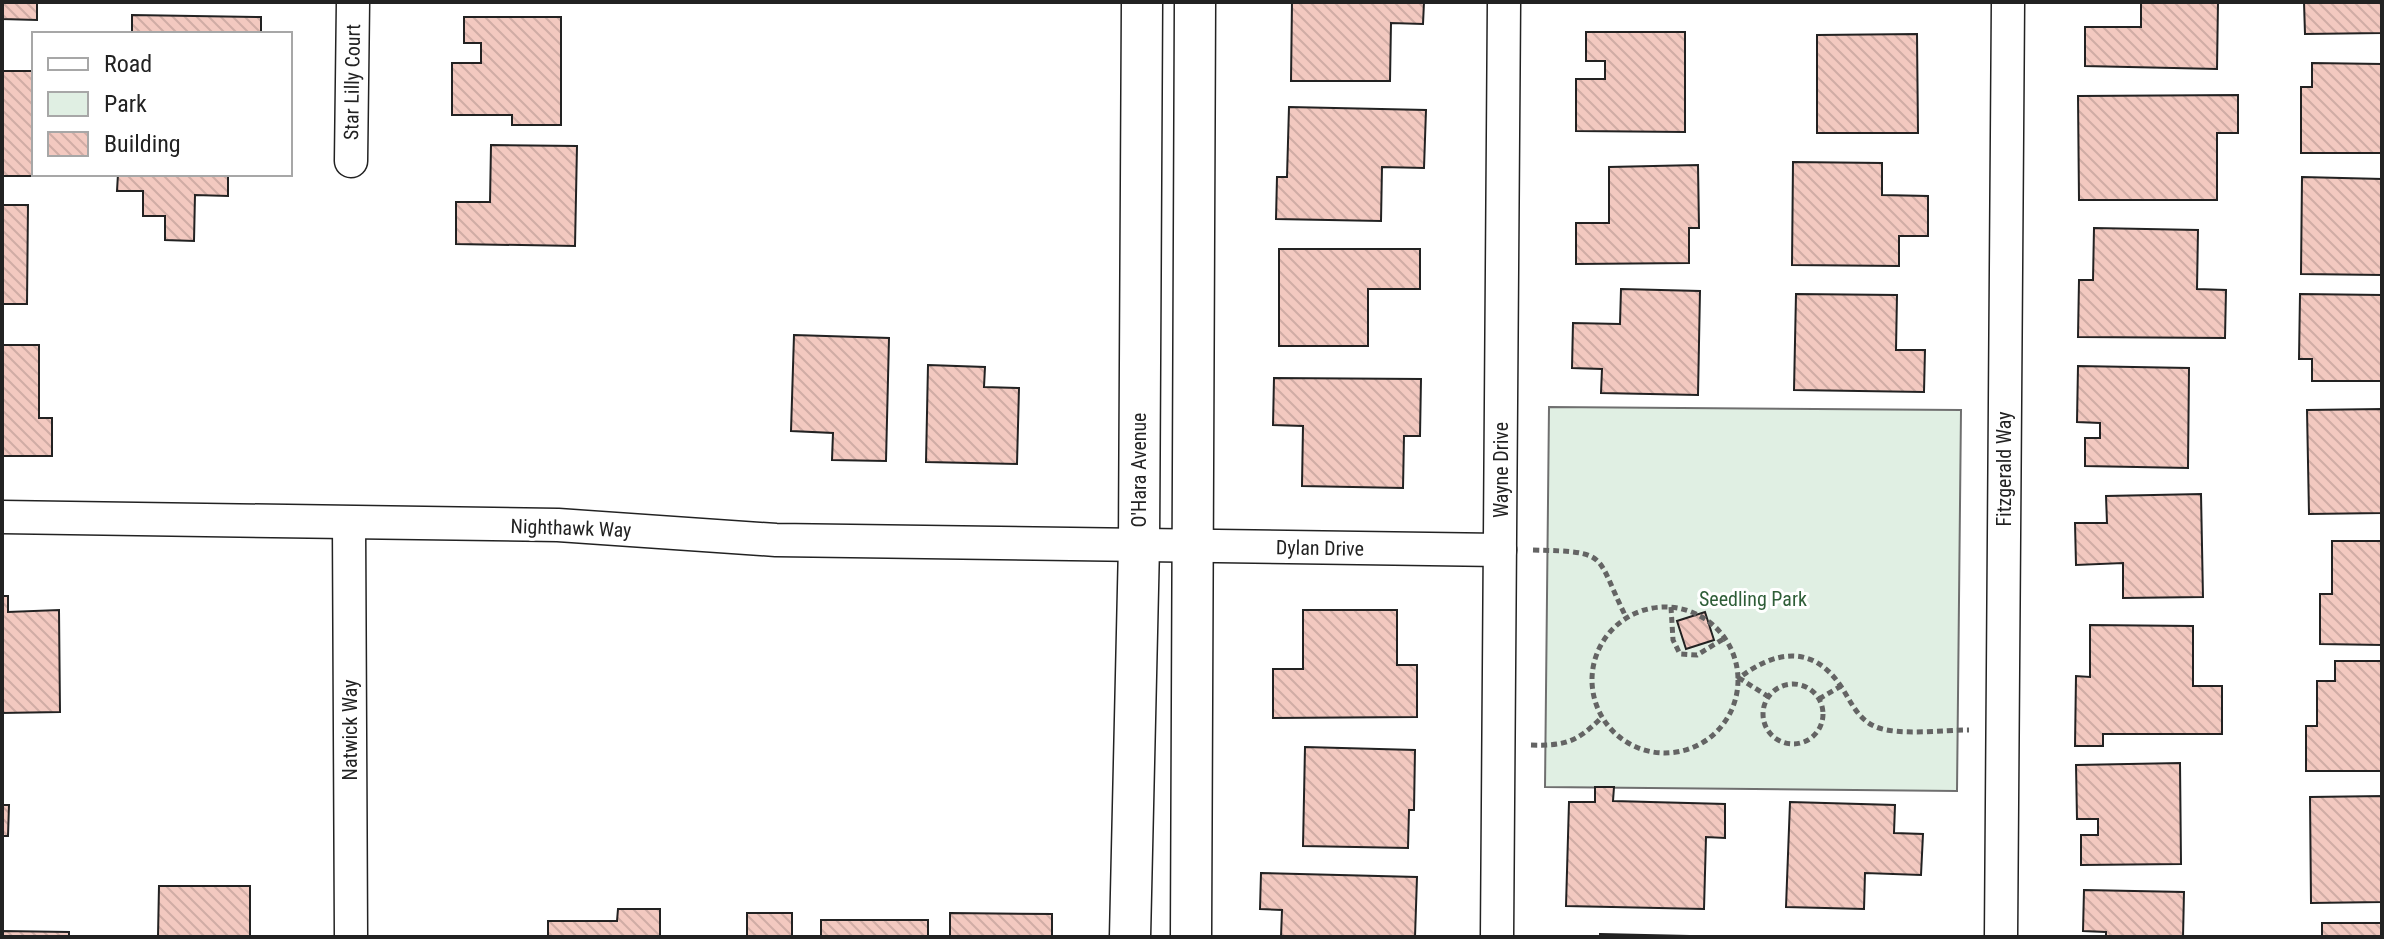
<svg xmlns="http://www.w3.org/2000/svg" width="2384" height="939" viewBox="0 0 2384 939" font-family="'Roboto Condensed',sans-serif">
<defs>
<pattern id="building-back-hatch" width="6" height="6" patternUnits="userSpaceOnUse" patternTransform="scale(2)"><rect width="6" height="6" fill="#f3c9c0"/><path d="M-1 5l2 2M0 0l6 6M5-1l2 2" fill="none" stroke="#d0aca5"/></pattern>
</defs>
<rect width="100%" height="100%" fill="#fff"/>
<!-- park -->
<path fill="#e0efe3" stroke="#6f6f6f" stroke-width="2" d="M 1549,407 L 1961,410 L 1957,791 L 1545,787 Z"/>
<!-- building -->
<g fill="url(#building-back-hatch)" stroke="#222" stroke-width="2">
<path d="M 2,2 L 37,2 L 37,20 L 2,19 Z"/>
<path d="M 1292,2 L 1424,2 L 1423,24 L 1391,23 L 1390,81 L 1291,81 Z"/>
<path d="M 2141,2 L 2218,2 L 2217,69 L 2085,66 L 2085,27 L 2141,27 Z"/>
<path d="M 2304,2 L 2382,2 L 2382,33 L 2305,34 Z"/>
<path d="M 132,15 L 261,17 L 261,34 L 132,34 Z"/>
<path d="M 464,17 L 561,17 L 561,125 L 512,125 L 512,115 L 452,115 L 452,63 L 481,63 L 481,43 L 464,43 Z"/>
<path d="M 1586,32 L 1685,32 L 1685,132 L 1576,131 L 1576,79 L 1605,79 L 1605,61 L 1586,61 Z"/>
<path d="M 1917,34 L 1918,133 L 1817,133 L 1817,35 Z"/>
<path d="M 2312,63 L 2382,64 L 2382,153 L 2301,153 L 2301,87 L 2312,87 Z"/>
<path d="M 2,71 L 34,71 L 34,174 L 43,176 L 2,176 Z"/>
<path d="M 2238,95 L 2238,133 L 2217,133 L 2217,200 L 2079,200 L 2078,96 Z"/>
<path d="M 1289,107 L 1426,110 L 1424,168 L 1382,167 L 1381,221 L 1276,219 L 1277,177 L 1287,177 Z"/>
<path d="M 491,145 L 577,146 L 575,246 L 456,244 L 456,202 L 490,202 Z"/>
<path d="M 1793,162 L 1882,163 L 1882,195 L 1928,196 L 1928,236 L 1899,236 L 1899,266 L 1792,265 Z"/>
<path d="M 1698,165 L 1699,228 L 1689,228 L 1689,263 L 1576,264 L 1576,223 L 1609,223 L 1609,167 Z"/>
<path d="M 118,174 L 228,174 L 228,196 L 195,195 L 194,241 L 165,240 L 165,216 L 143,216 L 143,191 L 117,191 Z"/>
<path d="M 2302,177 L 2382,179 L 2382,275 L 2301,274 Z"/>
<path d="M 2,205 L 28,205 L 27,304 L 2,304 Z"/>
<path d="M 2094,228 L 2198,230 L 2197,289 L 2226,290 L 2225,338 L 2078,337 L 2079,280 L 2093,280 Z"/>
<path d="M 1279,249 L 1420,249 L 1420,289 L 1368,289 L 1368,346 L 1279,346 Z"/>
<path d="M 1621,289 L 1700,291 L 1698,395 L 1601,393 L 1602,369 L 1572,368 L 1573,323 L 1620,324 Z"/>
<path d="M 1796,294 L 1897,295 L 1896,350 L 1925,350 L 1924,392 L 1794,390 Z"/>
<path d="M 2300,294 L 2382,295 L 2382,381 L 2312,381 L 2312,359 L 2299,359 Z"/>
<path d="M 794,335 L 889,338 L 886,461 L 832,460 L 833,433 L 791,431 Z"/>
<path d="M 2,345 L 39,345 L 39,418 L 52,418 L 52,456 L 2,456 Z"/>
<path d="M 928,365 L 985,367 L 984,387 L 1019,388 L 1017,464 L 926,462 Z"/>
<path d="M 2078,366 L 2189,368 L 2188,468 L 2085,466 L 2085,438 L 2100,438 L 2100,423 L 2077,422 Z"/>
<path d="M 1274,378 L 1421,379 L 1420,436 L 1404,436 L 1403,488 L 1302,486 L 1303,426 L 1273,425 Z"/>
<path d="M 2382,409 L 2382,513 L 2309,514 L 2307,410 Z"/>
<path d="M 2201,494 L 2203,597 L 2123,598 L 2123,563 L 2076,565 L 2075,523 L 2107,523 L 2106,496 Z"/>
<path d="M 2332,541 L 2382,541 L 2382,645 L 2320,644 L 2320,594 L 2332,594 Z"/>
<path d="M 2,596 L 8,596 L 8,612 L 59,610 L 60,712 L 2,713 Z"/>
<path d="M 1303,610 L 1397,610 L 1397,665 L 1417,665 L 1417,717 L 1273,718 L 1273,669 L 1303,669 Z"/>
<path d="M 1705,612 L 1714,640 L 1686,649 L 1677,621 Z"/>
<path d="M 2090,625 L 2193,626 L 2193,686 L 2222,686 L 2222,734 L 2103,734 L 2103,746 L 2075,746 L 2076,676 L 2090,677 Z"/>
<path d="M 2335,661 L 2382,661 L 2382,771 L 2306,771 L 2306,726 L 2317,726 L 2317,681 L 2335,681 Z"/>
<path d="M 1305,747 L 1415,750 L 1414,810 L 1409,810 L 1408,848 L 1303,846 Z"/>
<path d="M 2180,763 L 2181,864 L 2081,865 L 2081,835 L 2098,835 L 2098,819 L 2077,819 L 2076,765 Z"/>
<path d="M 1595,787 L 1614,787 L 1613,801 L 1725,804 L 1725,838 L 1706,837 L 1704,909 L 1566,906 L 1569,802 L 1595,802 Z"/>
<path d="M 2382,796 L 2382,902 L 2311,903 L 2310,797 Z"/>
<path d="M 1790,802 L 1895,805 L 1894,833 L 1923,834 L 1921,875 L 1865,873 L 1864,909 L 1786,907 Z"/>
<path d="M 2,805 L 9,805 L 8,836 L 2,836 Z"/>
<path d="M 1261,873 L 1417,877 L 1415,937 L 1281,937 L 1282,910 L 1260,909 Z"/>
<path d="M 159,886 L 250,886 L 250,937 L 158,937 Z"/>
<path d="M 2084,890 L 2184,892 L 2183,937 L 2106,937 L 2106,932 L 2083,931 Z"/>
<path d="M 618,909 L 660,909 L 660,937 L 548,937 L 548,921 L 617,921 Z"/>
<rect x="747" y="913" width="45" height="24"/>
<path d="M 950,913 L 1052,914 L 1052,937 L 950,937 Z"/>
<rect x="821" y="920" width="107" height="17"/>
<rect x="2322" y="923" width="60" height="14"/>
<path d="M 2,931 L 69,932 L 69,937 L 2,937 Z"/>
<path d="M 1600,934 L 1689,936 L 1689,937 L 1600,937 Z"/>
<rect x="1808" y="936" width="108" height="1"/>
</g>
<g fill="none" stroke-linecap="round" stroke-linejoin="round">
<!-- minor casing -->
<g stroke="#222" stroke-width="35">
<g id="minor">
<path d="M 351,161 L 353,2"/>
<path d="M 2,517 L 558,525 L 776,540 L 1500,550"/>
<path d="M 349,523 L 351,937"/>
<path d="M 1497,937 L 1504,2"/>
<path d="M 2001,937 L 2008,2"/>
</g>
</g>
<!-- tertiary casing -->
<g stroke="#222" stroke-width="43">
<g id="tertiary">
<path d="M 1130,937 L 1139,545 L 1142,2"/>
<path d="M 1191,937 L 1195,2"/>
</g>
</g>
<!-- path -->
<g stroke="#646464" stroke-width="5" stroke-dasharray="6 4" stroke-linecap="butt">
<path d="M 1533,550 C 1611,552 1594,553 1626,617"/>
<circle cx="1665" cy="680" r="73"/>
<path d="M 1671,607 L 1673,640 L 1680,654 L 1697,655 L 1725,638"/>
<circle cx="1793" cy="714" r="30"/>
<path d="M 1769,697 L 1739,678 C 1774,651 1812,644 1840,685 C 1851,701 1857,719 1876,727 C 1898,736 1944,730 1969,730"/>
<path d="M 1819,699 L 1841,686"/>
<path d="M 1531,745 C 1565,746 1577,742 1601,718"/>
</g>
<!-- minor -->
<use href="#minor" stroke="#fff" stroke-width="32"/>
<!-- tertiary -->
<use href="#tertiary" stroke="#fff" stroke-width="40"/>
</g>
<g text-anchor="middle" stroke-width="6" stroke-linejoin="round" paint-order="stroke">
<!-- street labels -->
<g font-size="20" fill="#222" stroke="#fff">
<text transform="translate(352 82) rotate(-89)" y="7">Star Lilly Court</text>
<text transform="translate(2004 469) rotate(-90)" y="7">Fitzgerald Way</text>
<text transform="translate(1139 470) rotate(-90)" y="7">O'Hara Avenue</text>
<text transform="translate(1501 470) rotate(-90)" y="7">Wayne Drive</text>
<text transform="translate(571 528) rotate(2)" y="7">Nighthawk Way</text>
<text transform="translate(1320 548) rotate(1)" y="7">Dylan Drive</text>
<text transform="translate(350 730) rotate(-90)" y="7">Natwick Way</text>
</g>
<!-- park labels -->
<g font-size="20" fill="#2f5e38" stroke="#fff">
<text x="1753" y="606">Seedling Park</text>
</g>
</g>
<!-- border -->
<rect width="2384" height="939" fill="none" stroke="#222222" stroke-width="8"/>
<!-- legend -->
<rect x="32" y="32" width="260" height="144" fill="#ffffff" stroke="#a7a7a7" stroke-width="2"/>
<rect x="48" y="58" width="40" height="12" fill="#ffffff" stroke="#a7a7a7" stroke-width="2"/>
<text x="104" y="72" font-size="24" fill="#222222">Road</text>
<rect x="48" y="92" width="40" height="24" fill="#e0efe3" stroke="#a7a7a7" stroke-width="2"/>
<text x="104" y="112" font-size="24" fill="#222222">Park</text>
<rect x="48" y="132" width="40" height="24" fill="url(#building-back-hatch)" stroke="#a7a7a7" stroke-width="2"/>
<text x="104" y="152" font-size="24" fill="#222222">Building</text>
</svg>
